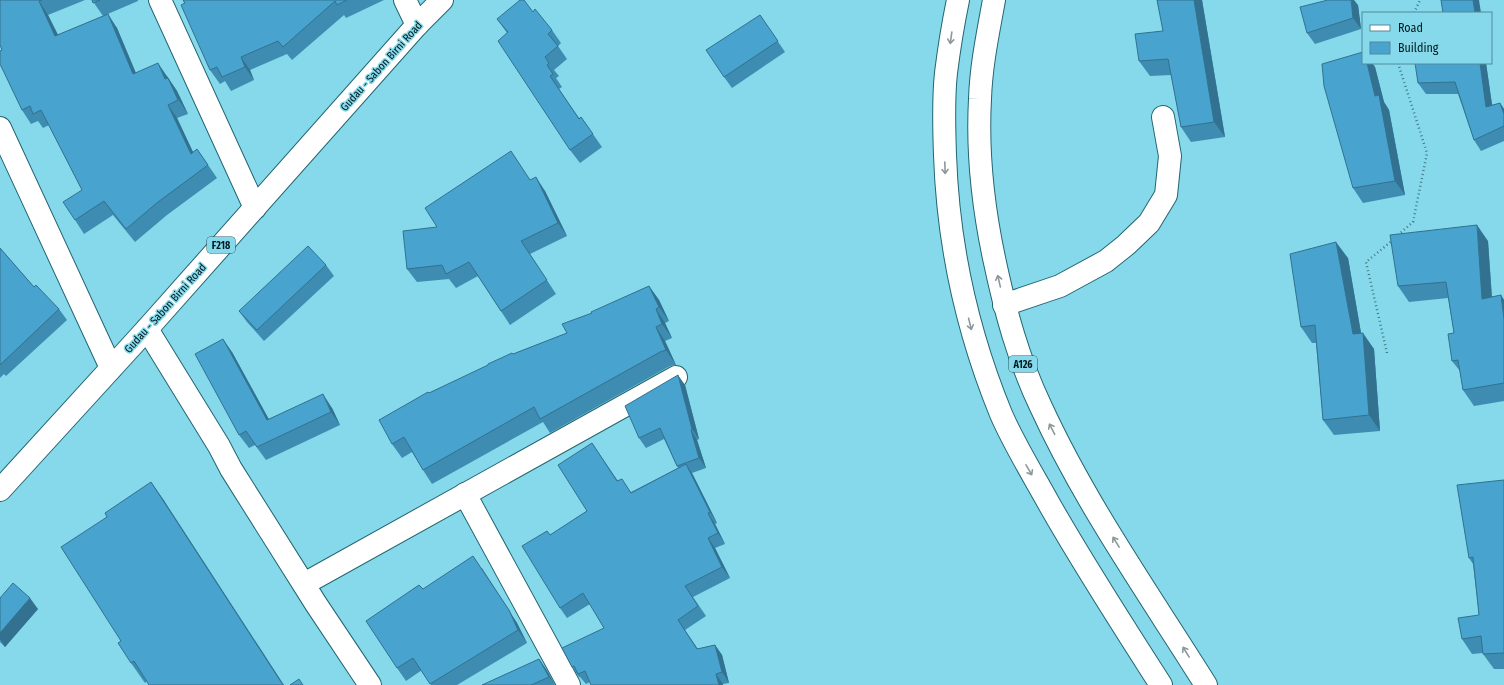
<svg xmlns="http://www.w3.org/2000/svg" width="1504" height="685" viewBox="0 0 1504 685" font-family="'Fira Sans Condensed',sans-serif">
<rect width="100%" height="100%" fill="#85d9ea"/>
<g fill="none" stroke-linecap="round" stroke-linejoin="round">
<!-- minor casing -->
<g stroke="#236571" stroke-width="24">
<g id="minor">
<path d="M 160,0 L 255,208"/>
<path d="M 405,0 L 417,25"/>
<path d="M 0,128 L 111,368"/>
<path d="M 1004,305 L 1060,286 L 1106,261 L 1126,245 L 1149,223 L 1166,195 L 1170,156 L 1163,117"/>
<path d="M 147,329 L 219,446 L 231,469 L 316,604 L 370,685"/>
<path d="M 465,494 L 569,685"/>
<path d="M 304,584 L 676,377"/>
</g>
</g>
<!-- major casing -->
<g stroke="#236571" stroke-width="24">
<path id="major" d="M 0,490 L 147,329 L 417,25 L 442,0"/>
</g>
<!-- highway casing -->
<g stroke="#236571" stroke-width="24">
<g id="highway">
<path d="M 958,0 C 953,24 949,49 946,73 C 943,100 944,128 945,155 C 948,244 967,331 1001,414 C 1014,444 1032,473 1048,502 C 1083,564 1122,624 1161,685"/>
<path d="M 994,0 C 988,33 981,66 980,99 C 977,153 983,206 994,258 C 1005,310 1018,359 1041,407 C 1086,505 1149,594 1206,685"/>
</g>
</g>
<!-- path -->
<g stroke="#437a85" stroke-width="2.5" stroke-dasharray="1 3" stroke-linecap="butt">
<path d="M 1414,13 L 1420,0"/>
<path d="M 1398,63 L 1427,153 L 1413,222 L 1398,235"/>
<path d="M 1387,353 L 1366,262 L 1393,240"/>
</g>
<!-- minor -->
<use href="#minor" stroke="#fff" stroke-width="22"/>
<!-- major -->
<use href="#major" stroke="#fff" stroke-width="22"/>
<!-- highway -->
<use href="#highway" stroke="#fff" stroke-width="22"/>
</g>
<!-- wall -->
<g fill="#3e8cb1">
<path d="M 0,0 L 85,0 L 48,15 L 58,35 L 103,16 L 92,0 L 138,0 L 138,1 L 103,16 L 117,28 L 136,73 L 167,76 L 177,91 L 188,114 L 177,118 L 193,152 L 197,149 L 217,178 L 167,215 L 135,242 L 113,215 L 84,234 L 75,220 L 82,190 L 49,125 L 43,128 L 38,121 L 31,124 L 22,110 L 2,50 Z"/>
<path d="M 183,0 L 384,0 L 346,18 L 344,15 L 292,60 L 287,54 L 250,70 L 254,80 L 231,91 L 225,81 L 220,84 L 210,70 Z"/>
<path d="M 1157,0 L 1202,0 L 1225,137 L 1191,142 L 1181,127 L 1171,75 L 1150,76 L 1139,61 L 1163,31 Z"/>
<path d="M 1358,5 L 1361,29 L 1315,44 L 1307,33 Z"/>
<path d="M 533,12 L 552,30 L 561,43 L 558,46 L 567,59 L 554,70 L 559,76 L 556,78 L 562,87 L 559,89 L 579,118 L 581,117 L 602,147 L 580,163 L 570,150 L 507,33 L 497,19 Z"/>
<path d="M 760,15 L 785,52 L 732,88 L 724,77 Z"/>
<path d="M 1363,63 L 1372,63 L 1375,67 L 1384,102 L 1389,110 L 1405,195 L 1363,203 L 1353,188 Z"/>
<path d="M 1486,63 L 1492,105 L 1500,103 L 1504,109 L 1504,141 L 1481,151 L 1474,140 L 1458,94 L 1426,94 L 1418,83 Z"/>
<path d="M 530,180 L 545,191 L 567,236 L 530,254 L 556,294 L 510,325 L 478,276 L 456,288 L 449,279 L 417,282 L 407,269 L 437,227 Z"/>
<path d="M 1488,241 L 1492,297 L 1501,295 L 1504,300 L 1504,401 L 1474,406 L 1463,390 L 1460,371 L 1452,361 L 1454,333 L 1448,298 L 1409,302 L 1398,286 Z"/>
<path d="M 0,248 L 34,287 L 59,309 L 67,320 L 6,376 L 4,374 L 0,378 Z"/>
<path d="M 1348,258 L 1361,333 L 1374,349 L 1380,431 L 1334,435 L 1323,420 L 1316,343 L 1312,343 L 1301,327 Z"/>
<path d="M 326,265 L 334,276 L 264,341 L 247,322 L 239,311 Z"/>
<path d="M 649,286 L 659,300 L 669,321 L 665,323 L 672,338 L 665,341 L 676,365 L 670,366 L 550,433 L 543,422 L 432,484 L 423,470 L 412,452 L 402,458 L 392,444 L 429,393 L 513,354 L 567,333 L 592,313 Z"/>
<path d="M 232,352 L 269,420 L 332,408 L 340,425 L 266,460 L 255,445 L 249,448 L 239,435 Z"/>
<path d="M 685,385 L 699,439 L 697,440 L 706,468 L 692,473 L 717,523 L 715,524 L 725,544 L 715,548 L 730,578 L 693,597 L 706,616 L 685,630 L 698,649 L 715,645 L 722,655 L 729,683 L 723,684 L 590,682 L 586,684 L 580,677 L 579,677 L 572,667 L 604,628 L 590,604 L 567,618 L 560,608 L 547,531 L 550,535 L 587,511 L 592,443 L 618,481 L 631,492 L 678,468 L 664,439 L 646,448 L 639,438 Z"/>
<path d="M 1504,480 L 1504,669 L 1494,669 L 1483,654 L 1483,653 L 1472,654 L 1462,639 L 1479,615 L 1473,564 L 1469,558 Z"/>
<path d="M 151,482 L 165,502 L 147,681 L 145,683 L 131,663 L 121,641 L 107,517 Z"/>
<path d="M 482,568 L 517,623 L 527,643 L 457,685 L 431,685 L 422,670 L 406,681 L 397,668 L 423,589 Z"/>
<path d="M 0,598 L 38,609 L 5,647 L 0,642 Z"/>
<path d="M 539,659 L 546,669 L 555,685 L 482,685 Z"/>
</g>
<!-- shaded-wall -->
<g fill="#327290">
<path d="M 1194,0 L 1202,0 L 1225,137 L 1214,122 Z"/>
<path d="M 1351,0 L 1354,0 L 1358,5 L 1361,29 L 1353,18 Z"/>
<path d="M 1473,0 L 1479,0 L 1481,13 L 1475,13 Z"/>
<path d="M 39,1 L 48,15 L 65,49 L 55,36 Z"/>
<path d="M 108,14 L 117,28 L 142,88 L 133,74 Z"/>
<path d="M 241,57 L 250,70 L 254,80 L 245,67 Z"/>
<path d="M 158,63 L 177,91 L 188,114 L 165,79 Z"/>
<path d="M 1367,63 L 1372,63 L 1375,67 L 1384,102 L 1389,110 L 1405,195 L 1395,181 Z"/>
<path d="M 1480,63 L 1486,63 L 1494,118 L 1486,107 Z"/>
<path d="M 1500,103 L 1504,109 L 1504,114 Z"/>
<path d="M 168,105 L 177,118 L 200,167 L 191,154 Z"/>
<path d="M 536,177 L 545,191 L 567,236 L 558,223 Z"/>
<path d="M 1477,225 L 1488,241 L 1493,315 L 1482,299 Z"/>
<path d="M 1336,242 L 1348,258 L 1364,350 L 1363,333 L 1374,349 L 1380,431 L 1369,415 L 1353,334 Z"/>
<path d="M 649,286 L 659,300 L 669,321 L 659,307 Z"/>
<path d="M 1501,295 L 1504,300 L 1504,319 Z"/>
<path d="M 656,309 L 665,323 L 672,338 L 662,324 Z"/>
<path d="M 656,327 L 665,341 L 676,365 L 666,350 Z"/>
<path d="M 223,339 L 232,352 L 277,434 L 267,420 Z"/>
<path d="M 678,375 L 685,385 L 699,439 L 692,429 Z"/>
<path d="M 323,394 L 332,408 L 340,425 L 331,412 Z"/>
<path d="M 691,430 L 697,440 L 706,468 L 699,458 Z"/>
<path d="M 686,464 L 693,475 L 717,523 L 710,512 Z"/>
<path d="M 151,482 L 165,502 L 284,685 L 283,685 Z"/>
<path d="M 708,513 L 715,524 L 725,544 L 718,533 Z"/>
<path d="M 708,538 L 715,548 L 730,578 L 722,567 Z"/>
<path d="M 473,556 L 517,623 L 527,643 L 518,630 Z"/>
<path d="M 30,598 L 38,609 L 5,647 L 0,639 L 0,633 Z"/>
<path d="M 715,645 L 722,655 L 729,683 L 722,672 Z"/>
<path d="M 539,659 L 546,669 L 555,685 L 549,677 Z"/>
<path d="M 716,674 L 723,684 L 723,685 L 719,685 Z"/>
</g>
<!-- building -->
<g fill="#48a3ce" stroke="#327290">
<path d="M 0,0 L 42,0 L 39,1 L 55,36 L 108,14 L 133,74 L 158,63 L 165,79 L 168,78 L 178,100 L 168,105 L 191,154 L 197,149 L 208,165 L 158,202 L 126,229 L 104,201 L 75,220 L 63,202 L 82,190 L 41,110 L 33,114 L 30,106 L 22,110 L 0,64 L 0,51 L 2,50 L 0,45 Z"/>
<path d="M 92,0 L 100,0 L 93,3 Z"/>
<path d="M 183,0 L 347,0 L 337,5 L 335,1 L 283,47 L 278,41 L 241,57 L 245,67 L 222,77 L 217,67 L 210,70 L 181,5 L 185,3 Z"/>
<path d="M 520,0 L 524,0 L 533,12 L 535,9 L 552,30 L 548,34 L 558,46 L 545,57 L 549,63 L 547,65 L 553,74 L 550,76 L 579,119 L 581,117 L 593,134 L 570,150 L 498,41 L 508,32 L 497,19 Z"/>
<path d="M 1157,0 L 1194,0 L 1214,122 L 1181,127 L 1168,59 L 1139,61 L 1135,34 L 1163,31 Z"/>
<path d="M 1328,0 L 1351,0 L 1353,18 L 1307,33 L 1300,7 Z"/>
<path d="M 1441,0 L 1473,0 L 1475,13 L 1443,13 Z"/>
<path d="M 760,15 L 778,41 L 724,77 L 706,50 Z"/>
<path d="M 1363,52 L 1363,63 L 1367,63 L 1375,96 L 1379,95 L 1395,181 L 1353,188 L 1324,86 L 1322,64 Z"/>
<path d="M 1415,63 L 1480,63 L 1486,107 L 1500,103 L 1504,114 L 1504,126 L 1474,140 L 1455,82 L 1418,83 Z"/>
<path d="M 511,151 L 530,180 L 536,177 L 558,223 L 521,241 L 547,280 L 501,311 L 469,262 L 446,274 L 442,265 L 407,269 L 403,231 L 437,227 L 425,208 Z"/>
<path d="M 1477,225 L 1482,299 L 1501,295 L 1504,319 L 1504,383 L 1463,390 L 1458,360 L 1452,361 L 1448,334 L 1454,333 L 1446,282 L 1398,286 L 1390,235 Z"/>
<path d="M 1336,242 L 1353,334 L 1363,333 L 1369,415 L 1323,420 L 1315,325 L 1301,327 L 1290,254 Z"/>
<path d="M 308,246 L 326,265 L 257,330 L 239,311 Z"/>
<path d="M 0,248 L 34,287 L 36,285 L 59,309 L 0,365 Z"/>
<path d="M 649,286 L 659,307 L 656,309 L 662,324 L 656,327 L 666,350 L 660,352 L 540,419 L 534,407 L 423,470 L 404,437 L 392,444 L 379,420 L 428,392 L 429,393 L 488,365 L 488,364 L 512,353 L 513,354 L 567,333 L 562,324 L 592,313 L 591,312 Z"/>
<path d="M 223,339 L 267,420 L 323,394 L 331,412 L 257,447 L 246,431 L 239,435 L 195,354 Z"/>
<path d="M 678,375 L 692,429 L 691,430 L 699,458 L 677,466 L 660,428 L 639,438 L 625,406 Z"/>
<path d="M 592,443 L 617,481 L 622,479 L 631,493 L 686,464 L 710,512 L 708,513 L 718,533 L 708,538 L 722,567 L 685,586 L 698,606 L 678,620 L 697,649 L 715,645 L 722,672 L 716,674 L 719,685 L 591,685 L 585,671 L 578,674 L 574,666 L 572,667 L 562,648 L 604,628 L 583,593 L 560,608 L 522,546 L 547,531 L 550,535 L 587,511 L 558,465 Z"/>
<path d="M 1504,480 L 1504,653 L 1483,654 L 1481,636 L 1462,639 L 1458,618 L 1479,615 L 1473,557 L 1469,558 L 1457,485 Z"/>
<path d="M 151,482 L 283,685 L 149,685 L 134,661 L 131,663 L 118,643 L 121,641 L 61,547 L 107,517 L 105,513 Z"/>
<path d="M 473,556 L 509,610 L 518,630 L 430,684 L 413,658 L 397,668 L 366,621 L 419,585 L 423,589 Z"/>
<path d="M 13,583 L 30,598 L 0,633 L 0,598 Z"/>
<path d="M 539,659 L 549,677 L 531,685 L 482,685 Z"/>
<path d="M 299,679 L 303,685 L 290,685 Z"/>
</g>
<!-- one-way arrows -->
<defs><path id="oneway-shaft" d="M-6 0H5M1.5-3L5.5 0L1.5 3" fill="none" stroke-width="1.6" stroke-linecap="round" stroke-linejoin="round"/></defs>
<g stroke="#8c989a">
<use href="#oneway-shaft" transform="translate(951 38) rotate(98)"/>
<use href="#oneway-shaft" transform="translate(945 168) rotate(88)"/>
<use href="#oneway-shaft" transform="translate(999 281) rotate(-103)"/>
<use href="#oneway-shaft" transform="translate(970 324) rotate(76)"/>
<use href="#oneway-shaft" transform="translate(1052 429) rotate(-117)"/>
<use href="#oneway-shaft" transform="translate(1029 470) rotate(60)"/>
<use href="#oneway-shaft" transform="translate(1116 542) rotate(-122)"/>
<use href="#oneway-shaft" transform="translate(1186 652) rotate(-122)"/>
</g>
<g text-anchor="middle" stroke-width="3" stroke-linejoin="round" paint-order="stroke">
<!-- shield labels -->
<g fill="#85d9ea" stroke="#28535b" stroke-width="1">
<rect x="207" y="237" width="28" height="16" rx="3"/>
<rect x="1009" y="356" width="28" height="16" rx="3"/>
</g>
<g font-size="10" font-weight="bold" fill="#00191e">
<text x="221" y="249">F218</text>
<text x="1023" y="368">A126</text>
</g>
<!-- street labels -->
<g font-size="11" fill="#00191e" stroke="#85d9ea">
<text transform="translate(381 66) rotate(-48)" y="4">Gudau - Sabon Birni Road</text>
<text transform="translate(165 308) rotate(-48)" y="4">Gudau - Sabon Birni Road</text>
</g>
</g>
<!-- legend -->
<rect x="1362" y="12" width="130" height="52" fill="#85d9ea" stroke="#508c98"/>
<rect x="1370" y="25" width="20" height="6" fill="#ffffff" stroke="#508c98"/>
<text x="1398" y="32" font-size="12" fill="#00191e">Road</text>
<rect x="1370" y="42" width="20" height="12" fill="#48a3ce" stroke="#508c98"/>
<text x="1398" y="52" font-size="12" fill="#00191e">Building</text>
</svg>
